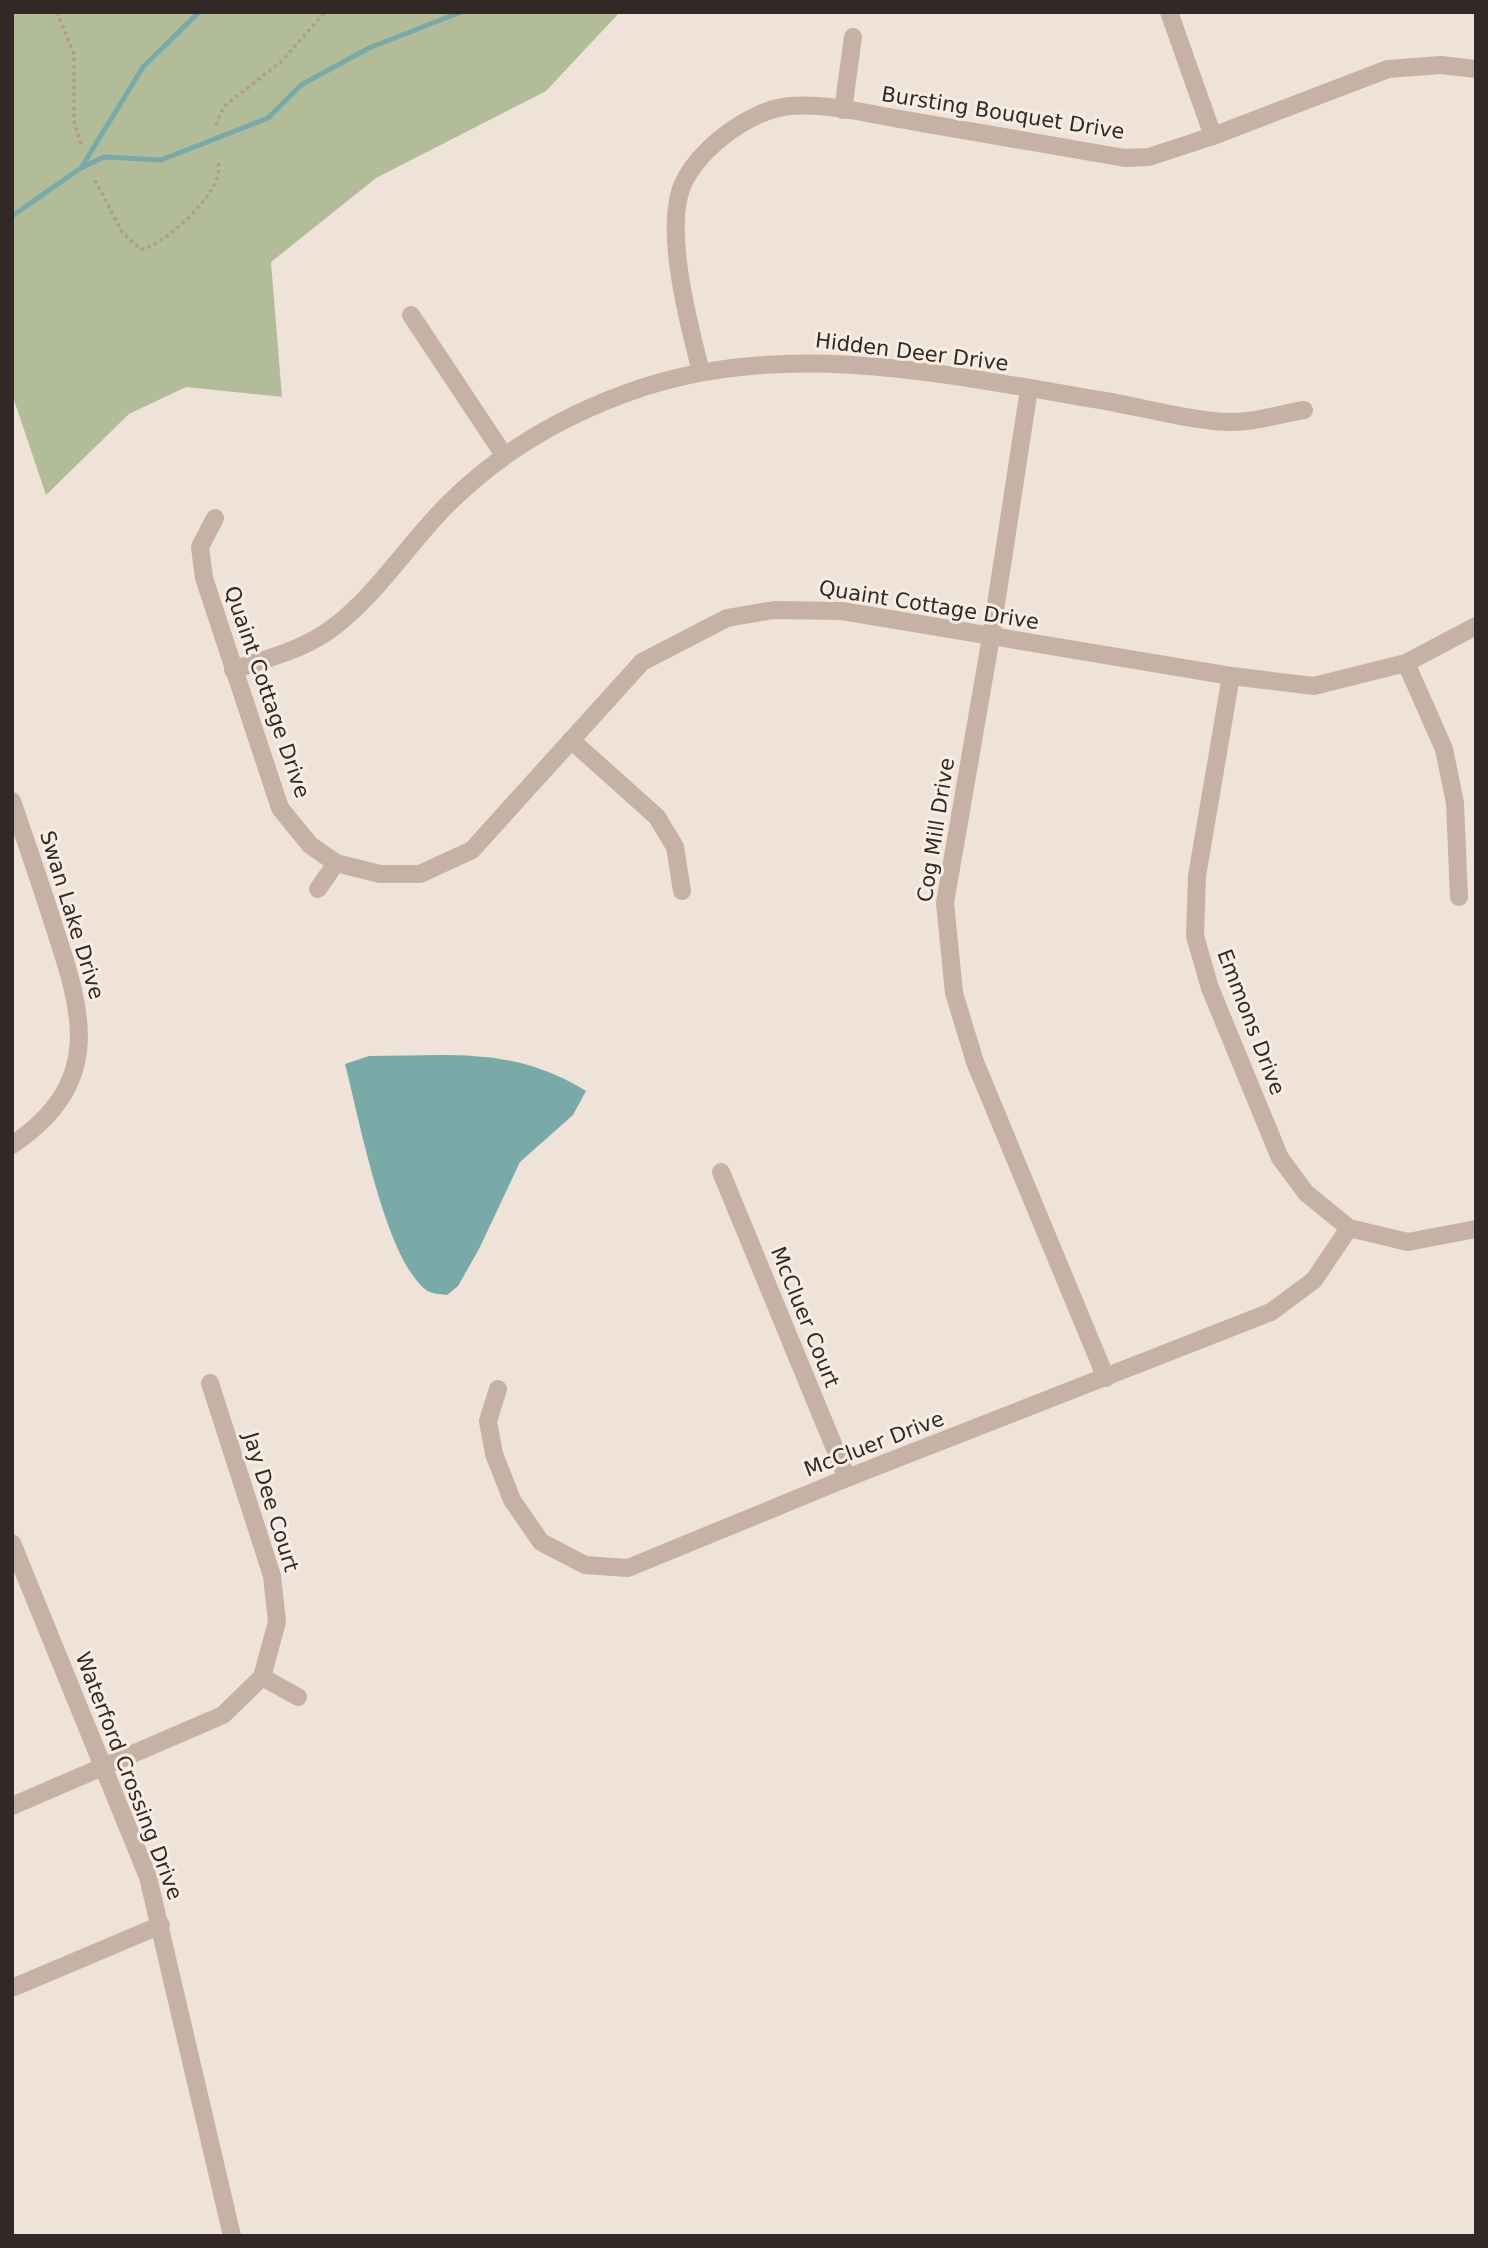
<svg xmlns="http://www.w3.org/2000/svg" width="1488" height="2248" viewBox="0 0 1488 2248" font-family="'DejaVu Sans',sans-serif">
<rect width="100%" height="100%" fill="#efe2d8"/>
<!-- green -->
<path fill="#b3bc99" d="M 12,12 L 620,12 L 546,91 L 376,178 L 271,262 L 282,397 L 186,387 L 129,414 L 46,495 L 12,394 Z"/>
<!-- water -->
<path fill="#79aaa8" d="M 369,1056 C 451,1056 513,1046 586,1091 L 573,1115 L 520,1162 L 479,1249 L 458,1286 L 447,1295 C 441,1294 431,1294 426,1290 C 385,1258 359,1117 345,1064 Z"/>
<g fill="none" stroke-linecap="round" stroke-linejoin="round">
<!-- stream -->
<g stroke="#79aaa8" stroke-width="5">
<path d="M 81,168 L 143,67 L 199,12"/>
<path d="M 12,216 L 81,168 L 104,157 L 161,160 L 268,118 L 301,85 L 369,48 L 461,12"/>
</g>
<!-- path -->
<g stroke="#b19b8f" stroke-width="3.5" stroke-dasharray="3.5 3.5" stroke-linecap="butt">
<path d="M 57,12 L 74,54 L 74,121 L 82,147"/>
<path d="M 216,125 L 224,106 L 281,62 L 325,12"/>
<path d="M 95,180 L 122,232 L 140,249 C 162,248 208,202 216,181 C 219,174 219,167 218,160"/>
</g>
<!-- street -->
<g stroke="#c6b1a5" stroke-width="18">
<path d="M 1169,12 L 1213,136"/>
<path d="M 843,110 L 853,37"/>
<path d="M 411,315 L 504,455"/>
<path d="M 701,372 C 689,325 665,235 681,189 C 694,151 751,109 790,106 C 830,103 873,115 911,121 C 983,133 1054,146 1125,158 L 1149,157 L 1213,136 L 1388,69 L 1441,65 L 1476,69"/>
<path d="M 1029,389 L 991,637 L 945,903 L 954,993 L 975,1062 L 1106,1378"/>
<path d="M 215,518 L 200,547 L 204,578 L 280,808 L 310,845 L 336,863 L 380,874 L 420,874 L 472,850 L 642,662 L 727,618 L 774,610 L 842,611 L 1231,676 L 1314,686 L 1406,663 L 1476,626"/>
<path d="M 1406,663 L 1444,749 L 1455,803 L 1459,897"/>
<path d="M 233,670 C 265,659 303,650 331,629 C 376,596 408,544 448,504 C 502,450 571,411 644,387 C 795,338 959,377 1111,402 C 1149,409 1189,420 1228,422 C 1252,423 1280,414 1304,410"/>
<path d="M 1231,676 L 1197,876 L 1195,936 L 1210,988 L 1280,1158 L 1306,1193 L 1349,1228 L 1408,1242 L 1476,1229"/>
<path d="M 571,740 L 657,817 L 675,847 L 682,891"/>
<path d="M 12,801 C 26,842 40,882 53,923 C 83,1014 105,1082 12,1145"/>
<path d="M 318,889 L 336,863"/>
<path d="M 721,1172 L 847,1478"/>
<path d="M 498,1389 L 488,1421 L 494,1454 L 512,1500 L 541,1542 L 585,1565 L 628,1568 L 847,1478 L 1271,1312 L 1314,1280 L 1349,1228"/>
<path d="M 12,1543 L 148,1877 L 232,2236"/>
<path d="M 262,1677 L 298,1697"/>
<path d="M 12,1806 L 223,1715 L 262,1677 L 277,1622 L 272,1576 L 210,1383"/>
<path d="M 12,1988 L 161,1925"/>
</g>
</g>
<g text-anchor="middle" stroke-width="6" stroke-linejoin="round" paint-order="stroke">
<!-- street labels -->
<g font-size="21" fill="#322926" stroke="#f7ede3">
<text transform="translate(1003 113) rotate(9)" y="7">Bursting Bouquet Drive</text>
<text transform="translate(912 352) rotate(7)" y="7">Hidden Deer Drive</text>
<text transform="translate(929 605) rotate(9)" y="7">Quaint Cottage Drive</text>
<text transform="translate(267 692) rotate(71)" y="7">Quaint Cottage Drive</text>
<text transform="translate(936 830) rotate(-81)" y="7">Cog Mill Drive</text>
<text transform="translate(72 915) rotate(73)" y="7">Swan Lake Drive</text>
<text transform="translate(1251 1022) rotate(69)" y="7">Emmons Drive</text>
<text transform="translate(805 1317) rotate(68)" y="7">McCluer Court</text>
<text transform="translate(874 1444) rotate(-21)" y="7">McCluer Drive</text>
<text transform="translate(271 1502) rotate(73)" y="7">Jay Dee Court</text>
<text transform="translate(129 1776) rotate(69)" y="7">Waterford Crossing Drive</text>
</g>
</g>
<!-- border -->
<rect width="1488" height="2248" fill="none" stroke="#322926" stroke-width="28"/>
</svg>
